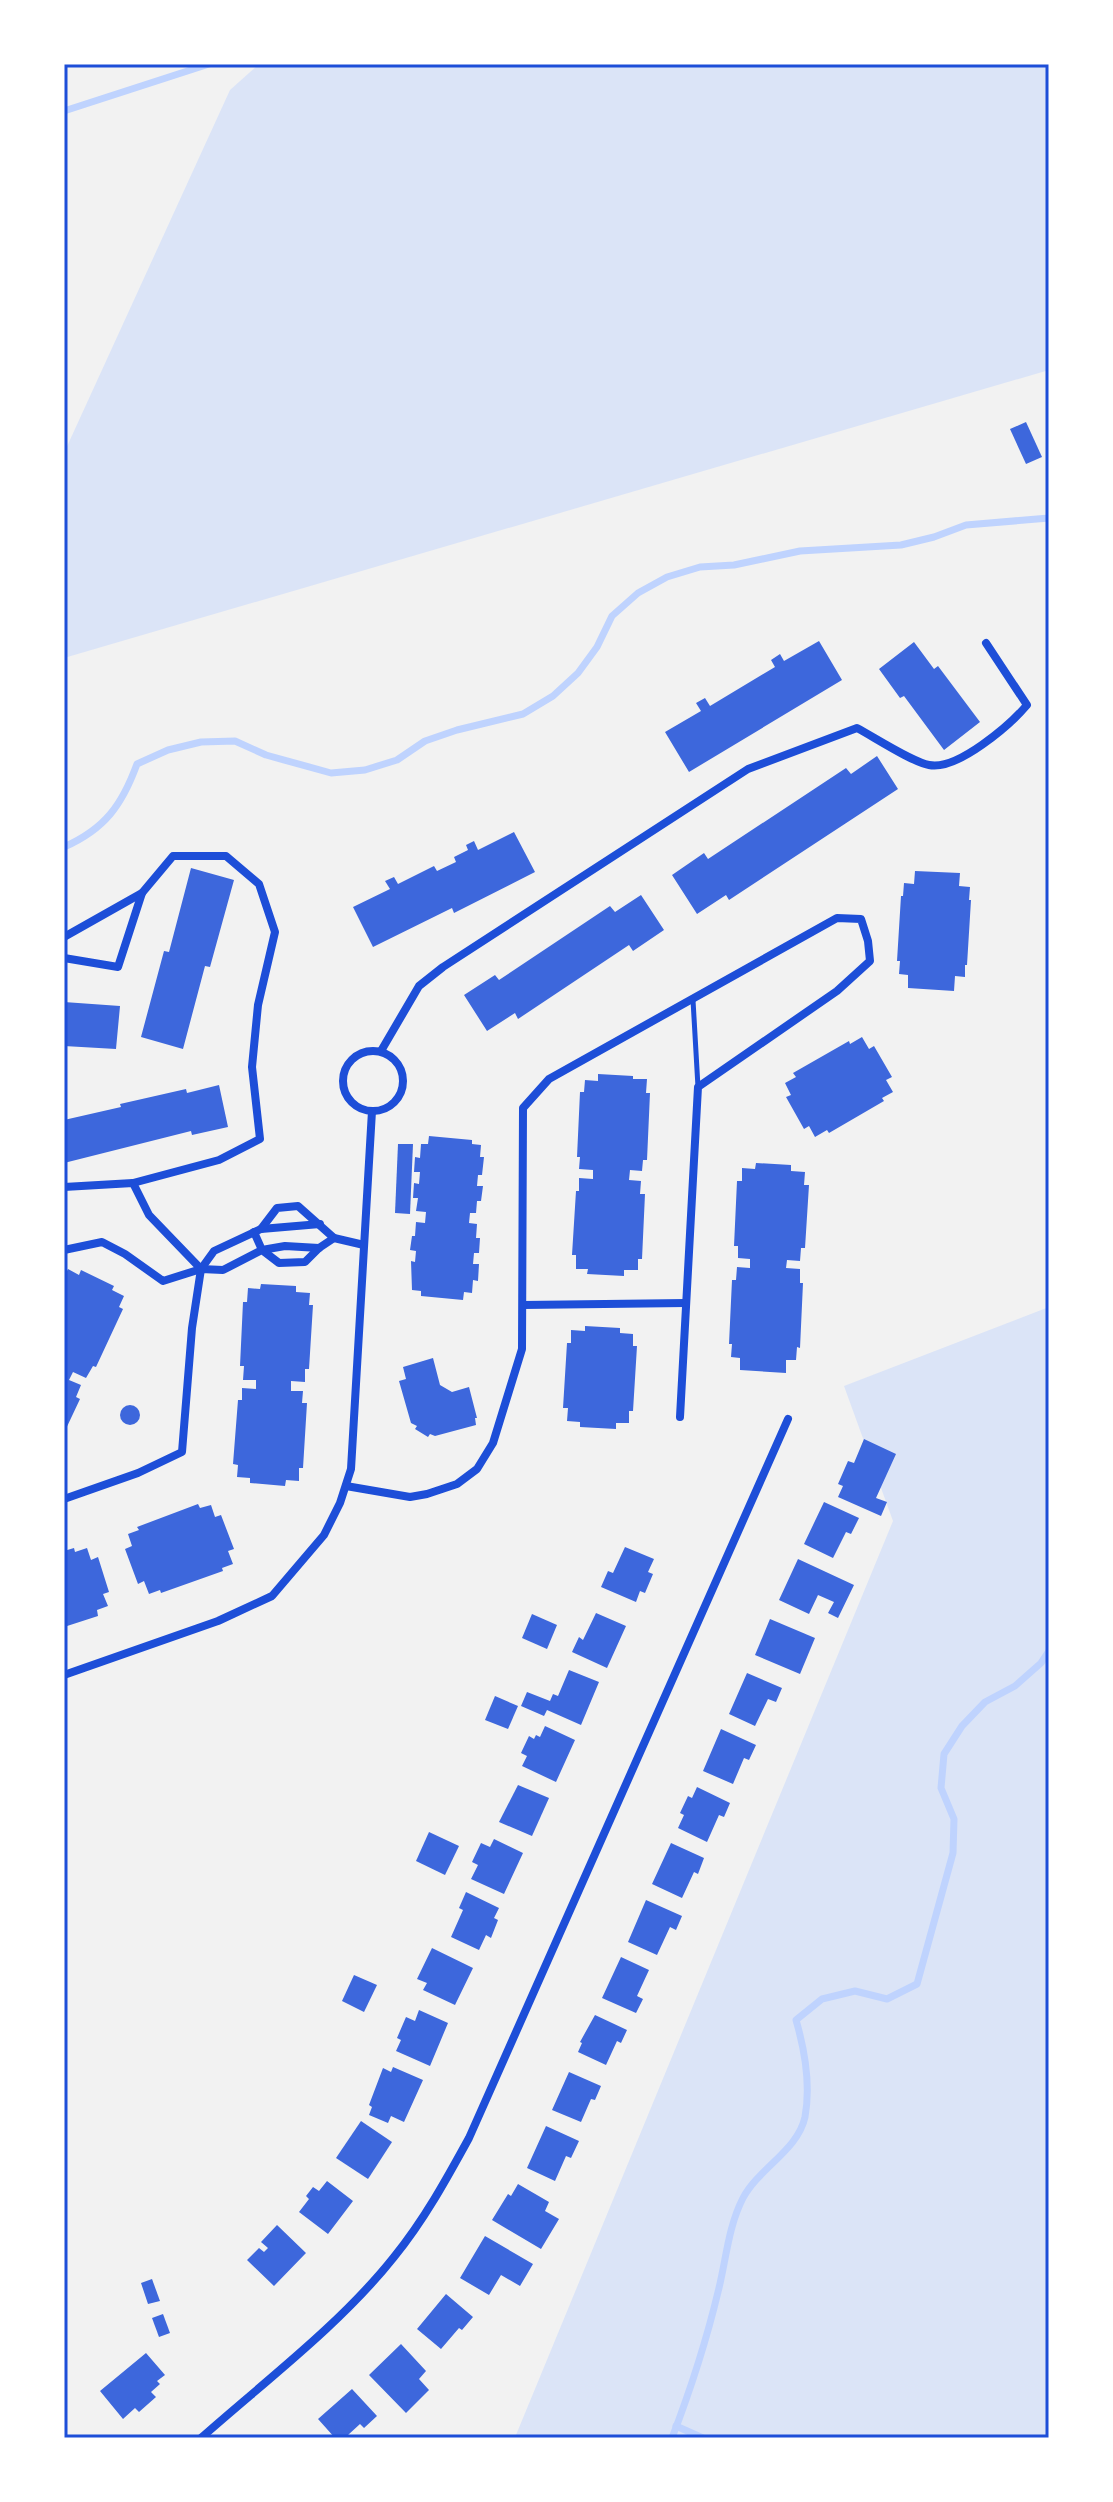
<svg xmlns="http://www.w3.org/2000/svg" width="1113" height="2502" viewBox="0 0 1113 2502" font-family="Ubuntu,sans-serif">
<rect width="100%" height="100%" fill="#f2f2f2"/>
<!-- green -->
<g fill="#dbe4f7">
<path d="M 259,64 L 1049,64 L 1049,370 L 64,658 L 64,453 L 230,90 Z"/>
<path d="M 1049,1307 L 1049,2438 L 511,2438 L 516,2435 L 893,1521 L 844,1386 Z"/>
</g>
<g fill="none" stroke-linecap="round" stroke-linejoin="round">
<!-- stream -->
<g stroke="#bfd3fe" stroke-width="7">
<path d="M 64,111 L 209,64"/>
<path d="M 64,847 C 105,829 122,805 137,764 L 168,750 L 201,742 L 235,741 L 266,755 L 331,773 L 365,770 L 397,760 L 425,741 L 457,730 L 523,714 L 553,696 L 578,673 L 597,647 L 612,616 L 638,593 L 667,577 L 700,567 L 734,565 L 800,551 L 901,545 L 934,537 L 966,525 L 1049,518"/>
<path d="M 676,2426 L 703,2438"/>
<path d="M 672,2438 C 690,2391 706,2342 718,2292 C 726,2261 728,2227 743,2198 C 759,2168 798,2150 805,2117 C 811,2084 805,2051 796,2020 L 822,1999 L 855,1991 L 887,1999 L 917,1984 L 953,1853 L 954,1819 L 941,1788 L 944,1754 L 962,1726 L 985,1702 L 1015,1686 L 1041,1663 L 1049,1651"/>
</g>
</g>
<!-- building -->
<g fill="#3d67dc">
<path d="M 1026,422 L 1042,457 L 1026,464 L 1010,429 Z"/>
<path d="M 819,641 L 842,680 L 689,772 L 665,732 L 701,711 L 696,703 L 705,698 L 710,706 L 775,667 L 771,660 L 780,654 L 784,661 Z"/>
<path d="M 914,642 L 934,669 L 938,666 L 980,722 L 944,750 L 904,696 L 900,698 L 879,669 Z"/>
<path d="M 877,756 L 898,789 L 729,900 L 726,895 L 697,914 L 672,875 L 704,853 L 708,859 L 846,768 L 851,774 Z"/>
<path d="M 514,832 L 535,872 L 454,913 L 452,908 L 373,947 L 353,907 L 390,889 L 385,881 L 394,877 L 398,884 L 434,866 L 437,871 L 456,862 L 454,857 L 468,850 L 466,845 L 474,841 L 478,850 Z"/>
<path d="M 191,868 L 234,880 L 210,967 L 205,966 L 183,1049 L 141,1037 L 164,951 L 169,952 Z"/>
<path d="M 915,871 L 960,873 L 959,886 L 970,887 L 969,900 L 971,900 L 967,965 L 965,965 L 965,977 L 955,976 L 954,991 L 908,988 L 908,975 L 899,974 L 900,961 L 897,961 L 901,896 L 903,896 L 904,883 L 914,884 Z"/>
<path d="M 641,895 L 664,930 L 633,951 L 629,945 L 518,1019 L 515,1013 L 487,1031 L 464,995 L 495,975 L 499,980 L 610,906 L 615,912 Z"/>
<path d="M 64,1002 L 120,1006 L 116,1049 L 64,1046 Z"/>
<path d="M 862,1037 L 869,1049 L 874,1046 L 892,1077 L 886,1080 L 893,1092 L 882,1098 L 884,1101 L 829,1133 L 827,1130 L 815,1137 L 809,1126 L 804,1129 L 786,1097 L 791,1095 L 785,1083 L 796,1077 L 793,1073 L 849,1041 L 850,1044 Z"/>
<path d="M 598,1074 L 633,1076 L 633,1079 L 647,1079 L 646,1093 L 650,1093 L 647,1160 L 643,1160 L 642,1171 L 630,1170 L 629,1180 L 641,1181 L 640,1194 L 645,1194 L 642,1259 L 638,1259 L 638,1270 L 624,1270 L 624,1276 L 587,1274 L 588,1269 L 576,1269 L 576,1255 L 572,1255 L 576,1191 L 579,1191 L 579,1178 L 593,1179 L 593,1170 L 579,1169 L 580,1157 L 577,1157 L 580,1092 L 584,1092 L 585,1080 L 598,1081 Z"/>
<path d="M 219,1085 L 228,1127 L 192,1135 L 191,1131 L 64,1163 L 64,1120 L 121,1107 L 120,1104 L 186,1089 L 187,1093 Z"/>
<path d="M 429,1136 L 472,1140 L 472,1144 L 481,1145 L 480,1157 L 484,1157 L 482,1175 L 478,1175 L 477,1186 L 483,1186 L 481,1201 L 477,1201 L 476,1213 L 470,1213 L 469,1223 L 477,1224 L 476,1238 L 480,1238 L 479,1253 L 474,1253 L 473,1264 L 479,1264 L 478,1281 L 473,1280 L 472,1293 L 464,1292 L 463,1300 L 421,1296 L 421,1291 L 412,1290 L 411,1261 L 415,1262 L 416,1251 L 410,1250 L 412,1236 L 415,1236 L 416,1222 L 425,1223 L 426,1212 L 416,1211 L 418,1198 L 413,1198 L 414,1183 L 419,1184 L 420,1172 L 414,1172 L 415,1157 L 420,1158 L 421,1144 L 428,1144 Z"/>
<path d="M 398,1144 L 413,1144 L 410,1214 L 395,1213 Z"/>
<path d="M 756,1163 L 791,1165 L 791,1171 L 805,1172 L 804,1185 L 809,1185 L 805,1248 L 801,1248 L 800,1261 L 787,1260 L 786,1268 L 800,1269 L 800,1283 L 803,1283 L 800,1348 L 797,1347 L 796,1360 L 786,1360 L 786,1373 L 740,1370 L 740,1358 L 731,1357 L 732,1344 L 729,1344 L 732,1280 L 736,1280 L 737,1267 L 750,1268 L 750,1259 L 738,1258 L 738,1246 L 734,1246 L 737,1181 L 742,1181 L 742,1168 L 755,1169 Z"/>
<path d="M 68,1269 L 79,1275 L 81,1270 L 114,1286 L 112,1290 L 124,1296 L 119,1307 L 123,1309 L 96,1367 L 93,1366 L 86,1378 L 73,1372 L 69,1380 L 81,1385 L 76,1397 L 80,1399 L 64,1433 L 64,1277 Z"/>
<path d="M 261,1284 L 296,1286 L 296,1292 L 310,1293 L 309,1305 L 313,1305 L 309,1369 L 305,1369 L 305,1382 L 291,1381 L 291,1391 L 303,1391 L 302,1403 L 307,1403 L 303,1468 L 299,1468 L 299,1481 L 286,1480 L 285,1486 L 250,1483 L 250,1478 L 237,1477 L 238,1465 L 233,1464 L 238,1400 L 242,1400 L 242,1388 L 256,1389 L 256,1380 L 243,1380 L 244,1366 L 240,1366 L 243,1302 L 247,1302 L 248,1288 L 260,1289 Z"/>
<path d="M 585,1326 L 620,1328 L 620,1333 L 633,1334 L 633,1346 L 637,1346 L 633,1411 L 629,1411 L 629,1423 L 616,1423 L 616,1429 L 580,1427 L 580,1422 L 567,1421 L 568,1408 L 563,1408 L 567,1343 L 571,1343 L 571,1330 L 585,1331 Z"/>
<path d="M 433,1358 L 440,1385 L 452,1392 L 469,1387 L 477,1418 L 475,1418 L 476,1425 L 435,1436 L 430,1434 L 428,1437 L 415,1429 L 417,1426 L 411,1423 L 399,1381 L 406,1379 L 403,1367 Z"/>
<circle cx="130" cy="1415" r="10"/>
<path d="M 864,1439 L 896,1454 L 876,1498 L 887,1502 L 881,1516 L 838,1497 L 843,1486 L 838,1484 L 848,1461 L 854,1463 Z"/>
<path d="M 824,1502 L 859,1518 L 851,1534 L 846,1532 L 833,1558 L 804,1544 Z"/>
<path d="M 198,1504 L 200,1508 L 211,1505 L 215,1517 L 221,1515 L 234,1549 L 228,1551 L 233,1564 L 222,1568 L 223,1571 L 161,1593 L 160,1590 L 149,1594 L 144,1581 L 138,1584 L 125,1549 L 132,1546 L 128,1534 L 139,1530 L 137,1527 Z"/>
<path d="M 625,1547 L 654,1559 L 648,1572 L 653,1574 L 645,1593 L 640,1591 L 636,1602 L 601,1587 L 608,1571 L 613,1573 Z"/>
<path d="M 74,1548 L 75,1552 L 87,1548 L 91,1560 L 98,1557 L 109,1592 L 103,1594 L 108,1606 L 97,1610 L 98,1616 L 64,1627 L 64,1551 Z"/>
<path d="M 798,1559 L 854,1585 L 838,1618 L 828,1613 L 834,1602 L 818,1595 L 809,1614 L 779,1600 Z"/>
<path d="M 596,1613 L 626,1626 L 607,1668 L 572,1652 L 579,1637 L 583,1640 Z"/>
<path d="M 532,1614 L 557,1625 L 547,1649 L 522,1638 Z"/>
<path d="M 770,1619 L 815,1638 L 800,1674 L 755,1655 Z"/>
<path d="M 569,1670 L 599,1682 L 581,1725 L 547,1710 L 544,1716 L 521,1706 L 527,1692 L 550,1701 L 553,1694 L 558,1696 Z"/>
<path d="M 747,1673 L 782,1688 L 776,1702 L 768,1699 L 755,1726 L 729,1714 Z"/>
<path d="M 495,1696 L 518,1706 L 508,1729 L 485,1720 Z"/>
<path d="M 545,1726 L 575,1740 L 556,1782 L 522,1766 L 527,1756 L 521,1753 L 529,1736 L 534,1739 L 536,1735 L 540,1737 Z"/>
<path d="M 721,1729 L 756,1745 L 749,1760 L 744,1758 L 733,1784 L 703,1771 Z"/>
<path d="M 518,1785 L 549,1798 L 532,1836 L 499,1822 Z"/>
<path d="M 697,1787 L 730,1803 L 724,1817 L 719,1815 L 707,1842 L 678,1828 L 684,1815 L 680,1813 L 688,1796 L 692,1798 Z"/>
<path d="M 429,1832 L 459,1846 L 445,1875 L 416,1861 Z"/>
<path d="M 494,1839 L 523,1853 L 504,1894 L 471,1879 L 478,1865 L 472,1862 L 481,1843 L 490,1847 Z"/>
<path d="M 671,1843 L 704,1858 L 698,1874 L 694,1872 L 682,1898 L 652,1884 Z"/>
<path d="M 466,1892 L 499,1908 L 494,1918 L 498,1920 L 491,1938 L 486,1935 L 479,1950 L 451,1937 L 463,1910 L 459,1908 Z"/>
<path d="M 646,1900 L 682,1916 L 676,1930 L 670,1927 L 657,1955 L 628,1942 Z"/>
<path d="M 432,1948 L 473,1968 L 455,2005 L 423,1990 L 427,1983 L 417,1979 Z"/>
<path d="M 621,1957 L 649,1970 L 637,1996 L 643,1999 L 636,2013 L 602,1998 Z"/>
<path d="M 354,1975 L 377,1985 L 364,2012 L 342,2001 Z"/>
<path d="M 419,2010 L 448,2023 L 430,2066 L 396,2051 L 401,2040 L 397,2038 L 406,2017 L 415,2021 Z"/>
<path d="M 595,2015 L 627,2030 L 621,2043 L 617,2041 L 606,2065 L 578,2052 L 582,2043 L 580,2042 Z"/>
<path d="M 393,2067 L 423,2080 L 404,2122 L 391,2116 L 388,2123 L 369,2115 L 372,2107 L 369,2105 L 383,2068 L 391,2072 Z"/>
<path d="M 569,2072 L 601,2086 L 595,2100 L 591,2099 L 581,2122 L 552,2110 Z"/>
<path d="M 361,2121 L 392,2142 L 368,2179 L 336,2158 Z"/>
<path d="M 546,2126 L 579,2141 L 571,2158 L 566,2156 L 555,2181 L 527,2168 Z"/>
<path d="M 327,2181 L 353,2201 L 328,2234 L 299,2212 L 309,2199 L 306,2196 L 313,2187 L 319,2191 Z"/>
<path d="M 518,2184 L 549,2202 L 545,2211 L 559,2219 L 541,2249 L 492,2220 L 508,2194 L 511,2196 Z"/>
<path d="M 277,2225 L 306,2253 L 274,2286 L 247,2260 L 259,2248 L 264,2252 L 268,2248 L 261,2242 Z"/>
<path d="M 485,2236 L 533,2264 L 520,2286 L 501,2275 L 489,2295 L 460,2278 Z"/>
<path d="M 152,2279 L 160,2301 L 148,2304 L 141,2283 Z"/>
<path d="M 446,2294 L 473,2317 L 462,2330 L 459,2328 L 441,2349 L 417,2329 Z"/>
<path d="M 163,2314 L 170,2333 L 159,2337 L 152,2318 Z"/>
<path d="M 401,2344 L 426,2371 L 419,2379 L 429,2390 L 406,2413 L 369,2375 Z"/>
<path d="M 146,2353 L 165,2375 L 157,2381 L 160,2384 L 151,2392 L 156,2397 L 139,2412 L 135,2408 L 123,2419 L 100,2391 Z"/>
<path d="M 352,2389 L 377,2416 L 364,2428 L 360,2424 L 348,2435 L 351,2438 L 335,2438 L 318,2419 Z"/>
</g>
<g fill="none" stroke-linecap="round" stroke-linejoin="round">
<!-- service -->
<path stroke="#1d4ed8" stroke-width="5" d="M 693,1000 L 698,1087"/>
<!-- minor -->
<g stroke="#1d4ed8" stroke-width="8">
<path d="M 64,937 L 142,893"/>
<path d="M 64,958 L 118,967 L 142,893 L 173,856 L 226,856 L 259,884 L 275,932 L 258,1005 L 252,1067 L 260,1139 L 219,1160 L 133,1183"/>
<path d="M 381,1051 L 419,986 L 443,967 L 748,769 L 857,728 C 874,737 912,762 929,765 C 957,771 1010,725 1027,705 L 986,643"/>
<circle cx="373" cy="1081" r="30"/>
<path d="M 64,1187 L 133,1183 L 149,1215 L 201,1269"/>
<path d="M 261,1229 L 320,1224"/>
<path d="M 254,1232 L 262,1250 L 285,1246 L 319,1248"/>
<path d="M 64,1250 L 102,1242 L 125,1254 L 163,1281 L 201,1269 L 223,1270 L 262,1250 L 279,1263 L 305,1262 L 319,1248 L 334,1238"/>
<path d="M 523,1305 L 686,1303"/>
<path d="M 346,1486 L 410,1497 L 427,1494 L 457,1484 L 477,1469 L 493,1443 L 522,1349 L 523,1108 L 549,1079 L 837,918 L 861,919 L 868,941 L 870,961 L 837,991 L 698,1087 L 680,1417"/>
<path d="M 64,1499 L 138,1473 L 182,1452 L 192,1328 L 201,1269 L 214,1251 L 261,1229 L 277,1208 L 298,1206 L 334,1238 L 364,1245"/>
<path d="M 64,1675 L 218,1621 L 272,1596 L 324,1535 L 340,1503 L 351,1469 L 372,1111"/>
<path d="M 201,2438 C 264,2382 341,2324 394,2257 C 424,2220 446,2180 469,2138 L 788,1419"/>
</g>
</g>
<!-- border -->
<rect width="1113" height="2502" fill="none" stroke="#ffffff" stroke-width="132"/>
<rect x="66" y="66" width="981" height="2370" fill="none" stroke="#1d4ed8" stroke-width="3"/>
</svg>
